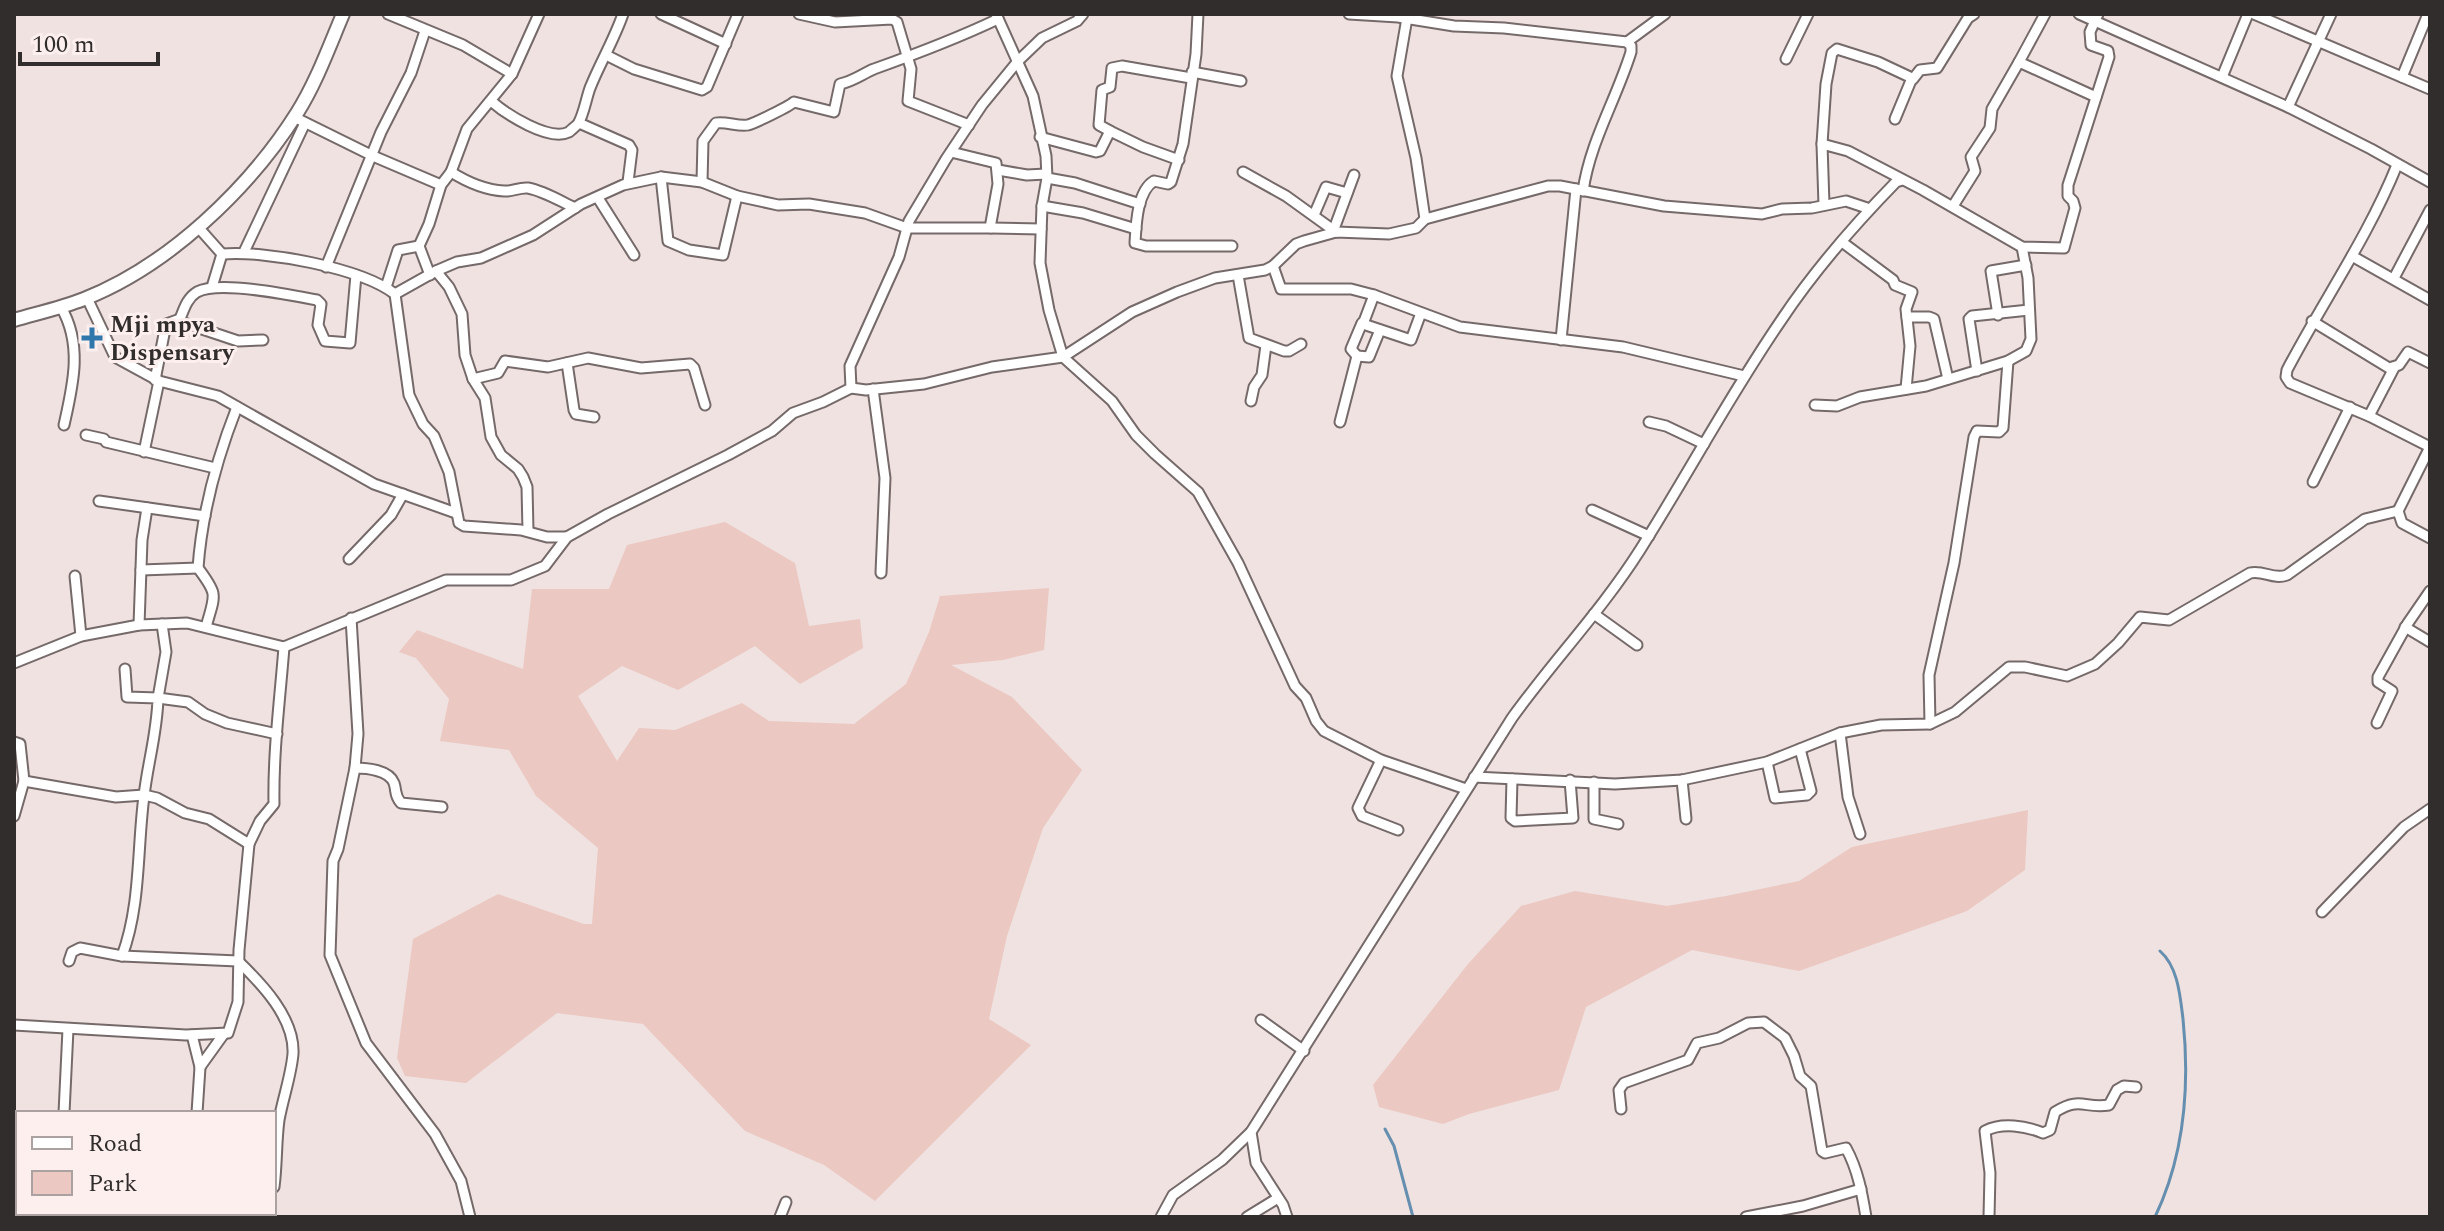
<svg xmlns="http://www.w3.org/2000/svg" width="2444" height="1231" viewBox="0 0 2444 1231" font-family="Spectral,serif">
<rect width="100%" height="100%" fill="#efe2e0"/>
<!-- green -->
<g fill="#ecc8c2">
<path d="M 725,522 L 795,563 L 809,626 L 860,619 L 863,648 L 800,684 L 755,646 L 678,690 L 622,666 L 578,696 L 617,761 L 639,728 L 675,730 L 742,703 L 769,721 L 854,724 L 906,684 L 929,632 L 940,596 L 1049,588 L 1044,650 L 1003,660 L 951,665 L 1012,697 L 1082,770 L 1043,828 L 1007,936 L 989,1019 L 1031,1045 L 875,1201 L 824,1165 L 745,1131 L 643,1024 L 557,1013 L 466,1083 L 405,1076 L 397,1058 L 413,939 L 498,894 L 584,924 L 592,924 L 598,848 L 536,796 L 509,750 L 440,741 L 449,699 L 416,658 L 399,652 L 417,630 L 523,669 L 532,589 L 609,589 L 627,545 Z"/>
<path d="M 2028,810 L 2025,870 L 1967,911 L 1799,971 L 1692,950 L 1586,1007 L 1559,1090 L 1469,1114 L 1443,1124 L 1379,1107 L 1373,1085 L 1468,964 L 1521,906 L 1575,891 L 1667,906 L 1726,896 L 1799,881 L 1852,847 Z"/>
</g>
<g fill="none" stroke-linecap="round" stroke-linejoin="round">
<!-- stream -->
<g stroke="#658eaf" stroke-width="3">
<path d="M 1385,1129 L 1394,1146 L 1413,1217"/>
<path d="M 2155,1217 C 2185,1154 2190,1087 2183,1019 C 2180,995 2178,967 2160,951"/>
</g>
<!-- street casing -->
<g stroke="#756a69" stroke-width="13">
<g id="street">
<path d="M 388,14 L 463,45 L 512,74"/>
<path d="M 661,14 L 726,44"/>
<path d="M 799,14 L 835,22 L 892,19 L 897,22 L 911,69 L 908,101 L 969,125"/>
<path d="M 996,14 L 1033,96 L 1046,156 L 1047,178 L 1042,206 L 1040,263 L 1049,310 L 1063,357 L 1112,401 L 1136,435 L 1155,454 L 1198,492 L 1238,563 L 1295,686 L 1306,698 L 1316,721 L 1324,731 L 1381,760 L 1466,789"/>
<path d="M 1198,14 L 1196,54 L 1183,144 L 1171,182 L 1168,184 L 1154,181 C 1137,191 1136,225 1135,243 L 1146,246 L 1232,246"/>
<path d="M 1349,14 L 1398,17 L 1454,26 L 1504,28 L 1627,42 L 1665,14"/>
<path d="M 2045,14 L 2019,62 L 2096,97"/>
<path d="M 2079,14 L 2288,107 L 2371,149 L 2430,182"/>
<path d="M 2254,14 L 2430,89"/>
<path d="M 1407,18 L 1397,76 L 1416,158 L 1425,219"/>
<path d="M 606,55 L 634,69 L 702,90 L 707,87 L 738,14"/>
<path d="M 1786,59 L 1808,14"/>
<path d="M 1192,72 L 1241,81"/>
<path d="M 2222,77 L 2248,14"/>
<path d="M 2402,77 L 2428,14"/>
<path d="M 1913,79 L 1920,70 L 1937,68 L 1968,18 L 1974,14"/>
<path d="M 491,101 C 506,114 549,142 569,132 C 570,131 577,125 578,124 C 584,114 586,99 590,88 C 600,63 614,40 623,14"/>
<path d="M 2288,107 L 2331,14"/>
<path d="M 294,117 L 373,156 L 441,185"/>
<path d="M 579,123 L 629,145 L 632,150 L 628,182"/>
<path d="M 1110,131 L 1099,125 L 1102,90 L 1110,87 L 1112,68 L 1122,66 L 1191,78"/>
<path d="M 1040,137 L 1096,152 L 1100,151 L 1110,131 L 1143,147 L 1179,160"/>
<path d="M 1822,144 L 1826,84 L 1832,53 L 1837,49 L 1878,62 L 1912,78 L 1895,119"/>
<path d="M 2397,165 C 2368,237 2323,301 2287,370 L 2286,377 L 2290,383 L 2369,416 L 2430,447"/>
<path d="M 998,170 L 1027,175 L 1046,174"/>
<path d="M 451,172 C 467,182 484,190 504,191 C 512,192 519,187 528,188 C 544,191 560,201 575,208"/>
<path d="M 1243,172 L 1286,196 L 1336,232"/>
<path d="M 661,177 L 668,241 L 689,250 L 723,255 L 737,196"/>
<path d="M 1047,178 L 1075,183 L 1140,204"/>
<path d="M 702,182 L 703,141 L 716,123 C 726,121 738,127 748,125 C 755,123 788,107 794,102 L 834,112 L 840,84 C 854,81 862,74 874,69 C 916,54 958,38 998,19"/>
<path d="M 1583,191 C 1590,142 1616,100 1631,52 L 1631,46 L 1627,42"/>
<path d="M 598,198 L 634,255"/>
<path d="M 1824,205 L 1822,144 L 1848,151 L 1923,190 L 2022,247 L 2064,248 L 2075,208 L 2073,201 L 2068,196 L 2068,185 L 2109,57 L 2108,51 L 2091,45 L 2090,32 L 2098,14"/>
<path d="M 1042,206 L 1083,213 L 1136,229"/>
<path d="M 1953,206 L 1975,171 L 1971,157 L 1990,128 L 1992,109 L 2019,62"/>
<path d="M 1314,215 L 1326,187 L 1347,193"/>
<path d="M 198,227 L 222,254 C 265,250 361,268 395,294 L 409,395 L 423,424 L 434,436 L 449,472 L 459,523 L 464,526 L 521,530 L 547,537 L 567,537"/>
<path d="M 991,228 L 1041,229"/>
<path d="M 1334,229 L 1354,175"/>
<path d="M 1842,242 L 1893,280 L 1895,285 L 1912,292 L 1906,309 L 1910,346 L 1906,389"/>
<path d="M 244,252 L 305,123"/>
<path d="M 2352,256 L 2430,300"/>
<path d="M 1273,266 L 1281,289 L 1351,289 L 1374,295 L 1460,327 L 1623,347 L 1744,376"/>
<path d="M 326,267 L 381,132 L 411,73 L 425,31"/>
<path d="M 436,271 L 449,287 L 462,314 L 465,355 L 473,379 L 485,398 L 491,437 L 501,455 L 518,469 L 523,477 L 527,487 L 528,531"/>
<path d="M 430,275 L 419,246 L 429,224 L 441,185 L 451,172 L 467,129 L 512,74 L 539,14"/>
<path d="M 1238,275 L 1249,338 L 1284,351 L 1289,351 L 1301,344"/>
<path d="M 2394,278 L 2430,210"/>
<path d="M 212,287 L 222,254"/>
<path d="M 386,287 L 398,250 L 419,246"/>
<path d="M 395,294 L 436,271 L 457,262 L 481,258 L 533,235 L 581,204 L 623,185 L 661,177 L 702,182 L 737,196 L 778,205 L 809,204 L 865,213 L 907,228 L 990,228 L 998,184 L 996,163 L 951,152"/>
<path d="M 1374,295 L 1363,324 L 1411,340 L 1421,313"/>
<path d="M 87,298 L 115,357 L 159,381 L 218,396 L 374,484 L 456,513"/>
<path d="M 61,307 C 83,345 73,385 64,425"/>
<path d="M 1998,315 L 1991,271 L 2026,265"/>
<path d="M 1907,317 L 1929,317 L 1934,319 L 1948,379"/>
<path d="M 2312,321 L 2389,368 L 2399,365 L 2408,352 L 2430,363"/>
<path d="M 263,340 L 238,341 L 181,322 L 180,319 C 184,309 187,298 197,292 C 219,280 291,295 317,300 L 321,304 L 318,325 L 325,341 L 350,343 L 356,275"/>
<path d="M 1561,340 L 1576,189"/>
<path d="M 1357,356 L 1369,357 L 1380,330"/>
<path d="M 567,363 L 574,410 L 576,414 L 594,417"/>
<path d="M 1977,371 L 1969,319 L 1972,316 L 2029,310"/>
<path d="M 473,379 L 498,373 L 505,361 L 548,367 L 588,358 L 641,368 L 690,364 L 694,368 L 705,405"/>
<path d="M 155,380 L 166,324 L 180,319"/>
<path d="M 851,388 L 866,390 L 924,384 L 992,367 L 1063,357 L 1132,312 L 1177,292 L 1215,278 L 1265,270 L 1273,266 L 1296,244 L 1304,241 L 1336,232 L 1389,234 L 1416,228 L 1425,219 L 1548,186 L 1560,186 L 1664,206 L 1762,214 L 1782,209 L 1812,208 L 1846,201 L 1870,209"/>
<path d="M 873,389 L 885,478 L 881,573"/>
<path d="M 1251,401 L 1254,387 L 1262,375 L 1266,345"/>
<path d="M 1815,405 L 1837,406 L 1860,397 L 1926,386 L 2008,361 L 2026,351 L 2031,339 L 2028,278 L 2022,247"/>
<path d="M 2369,416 L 2394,368"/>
<path d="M 1340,422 L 1357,356 L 1351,349 L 1362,323"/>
<path d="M 1649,422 L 1666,426 L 1704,444"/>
<path d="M 86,435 L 104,439 L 106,442 L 215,468"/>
<path d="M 2430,447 L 2398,511 L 2402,523 L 2430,538"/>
<path d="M 144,452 L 159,381"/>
<path d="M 2313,482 L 2350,407"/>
<path d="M 99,501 L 205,516"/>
<path d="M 1592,510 L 1649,536"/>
<path d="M 349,559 L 391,515 L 403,494"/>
<path d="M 141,570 L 198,568"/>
<path d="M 75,576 L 81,636"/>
<path d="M 1594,614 L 1637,645"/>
<path d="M 351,618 L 358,734 L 355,768 L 338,849 L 333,861 L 330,955 L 366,1043 L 435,1134 L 461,1181 L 470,1217"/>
<path d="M 162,624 L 166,652 L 158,698 L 188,702 L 205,714 L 227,723 L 277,734"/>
<path d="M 139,625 L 142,540 L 147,508"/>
<path d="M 206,627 C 215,594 219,596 198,568 C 202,512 217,458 237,407"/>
<path d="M 2405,627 L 2430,642"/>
<path d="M 14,663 L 81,636 L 139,625 L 187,623 L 284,647 L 446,580 L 511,580 L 545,566 L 567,537 L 608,514 L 728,455 L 772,431 L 793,413 L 823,402 L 851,388 L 850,366 L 899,257 L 909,221 L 946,159 L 982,105 L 1018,61 L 1042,38 L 1077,21 L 1083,14"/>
<path d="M 2377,723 L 2392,691 L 2378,682 L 2378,677 L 2408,623 L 2430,591"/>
<path d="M 1930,724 L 1929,675 L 1954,563 L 1974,437 L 1977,431 L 1999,432 L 2003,428 L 2008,361"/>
<path d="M 1840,733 L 1848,797 L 1860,834"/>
<path d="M 14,742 L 20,744 L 24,781"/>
<path d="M 1381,760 L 1358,808 L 1362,816 L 1398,830"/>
<path d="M 1767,762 L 1775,798 L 1807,795 L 1811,791 L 1800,749"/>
<path d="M 355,768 C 367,768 389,770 394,783 C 397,792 394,795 401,803 L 442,807"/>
<path d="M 1474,777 L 1615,784 L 1682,780 L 1767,762 L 1840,733 L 1881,725 L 1930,724 L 1955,712 L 2009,667 L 2025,667 L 2067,676 L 2095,664 L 2118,643 L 2140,617 L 2169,620 L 2250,573 C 2264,570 2273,580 2287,575 L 2365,519 L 2398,511"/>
<path d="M 1512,779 L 1511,818 L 1515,821 L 1573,818 L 1570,780"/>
<path d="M 1682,780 L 1686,819"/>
<path d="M 1594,782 L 1594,819 L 1618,824"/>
<path d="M 14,816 L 24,781 L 116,797 L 144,795 L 157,798 L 185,813 L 209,819 L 249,844"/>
<path d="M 2322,912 L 2404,827 L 2430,809"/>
<path d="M 122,956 C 141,905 137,849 144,796 C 148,761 157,734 158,698 L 127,697 L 125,669"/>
<path d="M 69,961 L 72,952 L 80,948 L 122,956 L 238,961 C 261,983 295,1018 293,1054 C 291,1076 283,1098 279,1120 C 276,1142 277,1165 274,1187"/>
<path d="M 1261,1020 L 1304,1051"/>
<path d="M 14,1025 L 186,1035 L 228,1033 L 238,1002 L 239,950 L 249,844 L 260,821 L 274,804 C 273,752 280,699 284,647"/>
<path d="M 192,1035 L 200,1067 L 197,1113"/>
<path d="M 200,1067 L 223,1035"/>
<path d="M 1621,1109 L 1619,1090 L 1624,1083 L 1688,1060 L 1697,1043 L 1719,1038 L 1748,1023 L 1764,1022 L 1785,1038 L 1794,1056 L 1800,1076 L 1811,1086 L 1822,1151 L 1825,1153 L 1846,1148 C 1858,1170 1862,1193 1866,1217"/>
<path d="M 64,1113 L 68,1029"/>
<path d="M 14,1128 L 18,1128"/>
<path d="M 61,1213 L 63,1217"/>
<path d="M 184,1217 L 186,1213"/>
<path d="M 267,1217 L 268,1213"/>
<path d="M 780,1217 L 786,1202"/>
<path d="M 1161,1217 L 1173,1195 L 1222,1160 L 1251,1132"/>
<path d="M 1247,1217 L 1278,1198"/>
<path d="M 1287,1217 L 1283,1205 L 1256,1163 L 1251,1132 L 1512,718 C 1553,661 1602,610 1640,550 C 1688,474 1730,395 1780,322 C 1813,272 1854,225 1896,182 L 1902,180"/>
<path d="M 1746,1217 L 1803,1206 L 1861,1189"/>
<path d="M 1989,1217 L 1990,1173 L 1985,1131 C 2002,1122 2026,1126 2043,1133 L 2050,1130 L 2055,1112 C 2081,1096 2084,1109 2109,1105 L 2117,1090 L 2124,1086 L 2136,1087"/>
</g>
</g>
<!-- secondary casing -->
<g stroke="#756a69" stroke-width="16">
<path id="secondary" d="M 14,320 C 38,313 61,308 84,299 C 168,266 249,189 297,113 C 316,83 329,47 343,14"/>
</g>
<!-- street -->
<use href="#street" stroke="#fff" stroke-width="9"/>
<!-- secondary -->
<use href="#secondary" stroke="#fff" stroke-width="12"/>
</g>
<!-- markers -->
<path fill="#3077ac" stroke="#fcefee" stroke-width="3" d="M88 326h8v8h8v8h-8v8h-8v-8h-8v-8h8z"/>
<g text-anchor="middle" stroke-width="6" stroke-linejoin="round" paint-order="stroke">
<!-- poi labels -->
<g font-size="24" font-weight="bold" fill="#312d2c" stroke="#fcefee" text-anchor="start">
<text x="110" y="332">Mji mpya<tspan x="110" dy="28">Dispensary</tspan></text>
</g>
</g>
<!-- border -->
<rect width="2444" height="1231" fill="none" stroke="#312d2c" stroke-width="32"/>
<!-- legend -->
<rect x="16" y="1111" width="260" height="104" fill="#fcefee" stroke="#aba1a0" stroke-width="2"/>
<rect x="32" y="1137" width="40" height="12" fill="#ffffff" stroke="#aba1a0" stroke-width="2"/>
<text x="88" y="1151" font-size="24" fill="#312d2c">Road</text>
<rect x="32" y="1171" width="40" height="24" fill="#ecc8c2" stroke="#aba1a0" stroke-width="2"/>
<text x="88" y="1191" font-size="24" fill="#312d2c">Park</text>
<!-- scale -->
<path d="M20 52v12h138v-12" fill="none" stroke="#312d2c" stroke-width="4"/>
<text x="32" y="52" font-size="24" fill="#312d2c" stroke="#fcefee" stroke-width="6" paint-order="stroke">100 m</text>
</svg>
